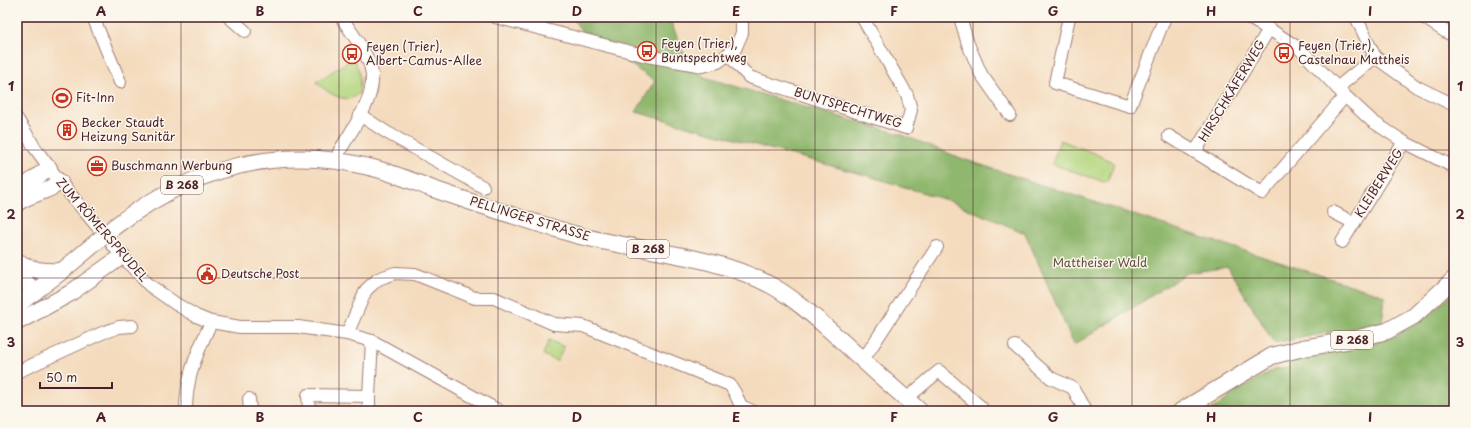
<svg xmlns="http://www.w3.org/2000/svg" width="1471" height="428" viewBox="0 0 1471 428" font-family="'Playpen Sans',sans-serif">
<rect width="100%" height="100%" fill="#fbf7ec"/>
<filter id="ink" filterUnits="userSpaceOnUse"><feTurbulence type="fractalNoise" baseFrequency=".025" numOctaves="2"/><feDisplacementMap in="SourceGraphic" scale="8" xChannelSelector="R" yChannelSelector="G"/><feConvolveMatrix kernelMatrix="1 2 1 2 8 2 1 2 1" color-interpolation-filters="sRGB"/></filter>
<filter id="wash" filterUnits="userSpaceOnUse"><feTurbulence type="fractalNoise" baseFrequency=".012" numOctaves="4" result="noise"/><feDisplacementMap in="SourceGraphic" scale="16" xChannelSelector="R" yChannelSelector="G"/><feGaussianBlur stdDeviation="0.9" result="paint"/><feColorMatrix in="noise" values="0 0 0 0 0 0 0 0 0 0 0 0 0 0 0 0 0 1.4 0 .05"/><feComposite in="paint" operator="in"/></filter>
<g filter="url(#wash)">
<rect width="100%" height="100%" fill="#f4dbbe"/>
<!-- green -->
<g fill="#b4d67e" stroke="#7f7a54">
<path d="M 352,59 L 354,60 C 360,71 361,80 359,93 C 347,107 327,92 316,82 Z"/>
<path d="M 1060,140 L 1094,153 L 1114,163 L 1107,183 L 1052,164 Z"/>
<path d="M 549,340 L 564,347 L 557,361 L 543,355 Z"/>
</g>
<!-- forest -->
<g fill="#8fb76d" stroke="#6c6b4c">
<path d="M 572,17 L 669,17 L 683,52 L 704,77 L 808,108 L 900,134 L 963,159 L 1192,234 L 1385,296 L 1382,323 L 1274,343 L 1228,267 L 1187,273 L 1074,345 L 1025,233 L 947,200 L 872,177 L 636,112 L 655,81 L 582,32 Z"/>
<path d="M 1454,291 L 1454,411 L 1210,411 L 1237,391 L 1275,369 L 1289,368 L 1286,359 L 1346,348 L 1393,337 L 1428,316 Z"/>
</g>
</g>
<g filter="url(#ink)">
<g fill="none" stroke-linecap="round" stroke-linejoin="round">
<!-- minor casing -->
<g stroke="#9f7d74" stroke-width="14">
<g id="minor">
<path d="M 93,17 L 120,82"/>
<path d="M 229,17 L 245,31"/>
<path d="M 495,17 L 647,56 L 703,66 L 718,62 L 735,49 L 742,33 L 742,17"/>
<path d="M 960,17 L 968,44 L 981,74 L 1010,115"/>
<path d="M 1069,17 L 1055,83 L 1130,106 L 1165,17"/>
<path d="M 1247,17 L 1269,29 L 1300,49 L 1345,96 L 1372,121 L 1404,142 L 1454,167"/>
<path d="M 1356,17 L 1375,57"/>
<path d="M 1423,17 L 1446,32 L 1454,36"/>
<path d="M 1269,29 L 1195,152 L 1262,193 L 1345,96"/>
<path d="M 728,54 L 749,77 L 906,128 L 911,110 L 907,95 L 862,17"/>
<path d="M 1337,88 L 1375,57 L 1417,87 L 1454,105"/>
<path d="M 360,115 L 386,132 L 483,187"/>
<path d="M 17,119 L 35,148 L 60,182 L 122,256 L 149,285 L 176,304 L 196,316 L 211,322 L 240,327 L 298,327 L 347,334 L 372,341 L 499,411"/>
<path d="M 1169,136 L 1195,152"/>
<path d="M 337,161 L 339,152 C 353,127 380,94 370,65 C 364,48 351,32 341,17"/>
<path d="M 1333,212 L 1354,223"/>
<path d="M 1342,242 L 1404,142"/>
<path d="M 347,334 L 366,290 L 378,279 L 395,273 L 415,274 L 475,298 L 494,298 L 554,324 L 583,326 L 730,385 L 735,393 L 741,406 L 752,411"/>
<path d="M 1015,346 L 1051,378 L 1073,388 L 1085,411"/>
<path d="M 863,360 L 937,247"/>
<path d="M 17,372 L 102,333 L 119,327 L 132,326"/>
<path d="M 249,399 L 250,411"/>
<path d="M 906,399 L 939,371 L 981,407"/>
<path d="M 186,411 C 186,375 197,354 211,322"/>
<path d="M 309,411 L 308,395 L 369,396 L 372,341"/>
<path d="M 369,411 L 369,396"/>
</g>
</g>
<!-- major casing -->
<g stroke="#9f7d74" stroke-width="18">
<g id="major">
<path d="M 17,192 L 49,168"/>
<path d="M 17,203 C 30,193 47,193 60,182"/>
<path d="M 114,227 C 190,169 276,144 369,167 C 391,172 412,181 433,189 C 479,205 526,220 573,234 C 638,252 714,253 774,287 C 795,299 816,318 834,334 C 862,360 891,386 920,411"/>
<path d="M 17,261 C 31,271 45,272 62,271"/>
<path d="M 17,273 L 35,292"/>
<path d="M 17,305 L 62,271 L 93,245"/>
<path d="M 17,322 L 69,294 L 122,256"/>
<path d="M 1181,411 L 1272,356 L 1303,348 L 1351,340 L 1387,331 L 1414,316 L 1454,279"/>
</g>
</g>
<!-- minor -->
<use href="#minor" stroke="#fff" stroke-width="12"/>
<!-- major -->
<use href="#major" stroke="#fff" stroke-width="16"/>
<!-- major-bridge casing -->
<g stroke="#9f7d74" stroke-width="18" stroke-linecap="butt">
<path id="major-bridge" d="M 93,245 L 114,227"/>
</g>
<!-- major-bridge -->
<use href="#major-bridge" stroke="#fff" stroke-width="16"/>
</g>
</g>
<!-- grid -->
<path fill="none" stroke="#4a1f2b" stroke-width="1" stroke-opacity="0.55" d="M 181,17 L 181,411M 339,17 L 339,411M 498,17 L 498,411M 656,17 L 656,411M 815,17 L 815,411M 973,17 L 973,411M 1132,17 L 1132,411M 1290,17 L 1290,411M 17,150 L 1454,150M 17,278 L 1454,278"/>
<!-- icons -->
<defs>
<g id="bus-ring" transform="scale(1)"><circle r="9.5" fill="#fbf7ec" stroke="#c8321e" stroke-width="1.5"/><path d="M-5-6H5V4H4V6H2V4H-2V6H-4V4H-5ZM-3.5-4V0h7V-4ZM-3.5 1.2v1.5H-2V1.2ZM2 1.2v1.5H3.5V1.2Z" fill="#c8321e"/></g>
<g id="stadium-ring" transform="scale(1)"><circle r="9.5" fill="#fbf7ec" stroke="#c8321e" stroke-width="1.5"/><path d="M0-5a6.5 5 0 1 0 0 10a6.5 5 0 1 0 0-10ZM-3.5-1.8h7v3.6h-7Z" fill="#c8321e"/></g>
<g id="building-ring" transform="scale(1)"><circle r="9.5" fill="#fbf7ec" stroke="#c8321e" stroke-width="1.5"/><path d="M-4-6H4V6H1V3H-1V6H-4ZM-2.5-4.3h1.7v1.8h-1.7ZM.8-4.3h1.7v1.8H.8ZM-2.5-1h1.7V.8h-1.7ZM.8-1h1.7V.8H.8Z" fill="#c8321e"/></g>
<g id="office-ring" transform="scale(1)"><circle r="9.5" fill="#fbf7ec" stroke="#c8321e" stroke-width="1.5"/><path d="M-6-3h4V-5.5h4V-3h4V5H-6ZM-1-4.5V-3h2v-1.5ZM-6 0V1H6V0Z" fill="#c8321e"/></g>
<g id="civic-ring" transform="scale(1)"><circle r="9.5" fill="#fbf7ec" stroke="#c8321e" stroke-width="1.5"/><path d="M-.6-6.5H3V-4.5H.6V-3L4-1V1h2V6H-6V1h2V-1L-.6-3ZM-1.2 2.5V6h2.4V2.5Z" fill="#c8321e"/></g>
</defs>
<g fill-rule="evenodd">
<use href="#bus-ring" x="647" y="51"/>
<use href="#bus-ring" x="1284" y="53"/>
<use href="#bus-ring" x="352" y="54"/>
<use href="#stadium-ring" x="62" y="98"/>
<use href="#building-ring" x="67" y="130"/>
<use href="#office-ring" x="97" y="166"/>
<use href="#civic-ring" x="207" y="274"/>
</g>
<g text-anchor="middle" stroke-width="3" stroke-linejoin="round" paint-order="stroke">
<!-- shield labels -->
<g fill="#fbf7ec" stroke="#7f6065" stroke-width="1">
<rect x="161" y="176" width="42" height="18" rx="3"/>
<rect x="627" y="240" width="42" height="18" rx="3"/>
<rect x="1331" y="331" width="42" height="18" rx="3"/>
</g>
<g font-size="11" font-weight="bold" fill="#4a1f2b">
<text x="182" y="189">B 268</text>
<text x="648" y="253">B 268</text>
<text x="1352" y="344">B 268</text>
</g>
<!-- poi labels -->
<g font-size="12" fill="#4a1f2b" stroke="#fbf7ec" text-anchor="start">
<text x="661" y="48">Feyen (Trier),<tspan x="661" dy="14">Buntspechtweg</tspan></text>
<text x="1298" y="50">Feyen (Trier),<tspan x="1298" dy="14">Castelnau Mattheis</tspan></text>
<text x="366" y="51">Feyen (Trier),<tspan x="366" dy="14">Albert-Camus-Allee</tspan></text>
<text x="76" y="102">Fit-Inn</text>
<text x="81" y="127">Becker Staudt<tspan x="81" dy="14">Heizung Sanitär</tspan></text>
<text x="111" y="170">Buschmann Werbung</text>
<text x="221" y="278">Deutsche Post</text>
</g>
<!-- street labels -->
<g font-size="12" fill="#4a1f2b" stroke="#fbf7ec">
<text transform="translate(1232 91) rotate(-59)" y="4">HIRSCHKÄFERWEG</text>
<text transform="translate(848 108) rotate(17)" y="4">BUNTSPECHTWEG</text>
<text transform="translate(1379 183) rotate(-58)" y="4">KLEIBERWEG</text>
<text transform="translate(530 219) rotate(17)" y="4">PELLINGER STRASSE</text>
<text transform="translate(102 230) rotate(49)" y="4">ZUM RÖMERSPRUDEL</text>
</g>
<!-- park labels -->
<g font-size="12" fill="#644d40" stroke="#fbf7ec">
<text x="1100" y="267">Mattheiser Wald</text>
</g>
</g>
<!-- margin -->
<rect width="1471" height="428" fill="none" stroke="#fbf7ec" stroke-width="44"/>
<!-- scale -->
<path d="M40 382v6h72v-6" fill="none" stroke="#4a1f2b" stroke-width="2"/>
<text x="46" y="382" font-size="12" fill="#4a1f2b" stroke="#fbf7ec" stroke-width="3" paint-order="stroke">50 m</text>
<rect x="22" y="22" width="1427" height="384" fill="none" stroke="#4a1f2b" stroke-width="1.5"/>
<g font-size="13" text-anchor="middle" font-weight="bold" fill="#4a1f2b">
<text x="101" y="16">A</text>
<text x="260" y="16">B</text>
<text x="418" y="16">C</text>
<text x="577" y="16">D</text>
<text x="736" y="16">E</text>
<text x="894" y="16">F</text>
<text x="1053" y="16">G</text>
<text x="1211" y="16">H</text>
<text x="1370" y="16">I</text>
<text x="11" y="91">1</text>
<text x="1460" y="91">1</text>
<text x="11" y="219">2</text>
<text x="1460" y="219">2</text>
<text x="11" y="347">3</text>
<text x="1460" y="347">3</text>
<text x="101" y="422">A</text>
<text x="260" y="422">B</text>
<text x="418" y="422">C</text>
<text x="577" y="422">D</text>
<text x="736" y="422">E</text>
<text x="894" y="422">F</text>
<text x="1053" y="422">G</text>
<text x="1211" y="422">H</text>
<text x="1370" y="422">I</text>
</g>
</svg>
